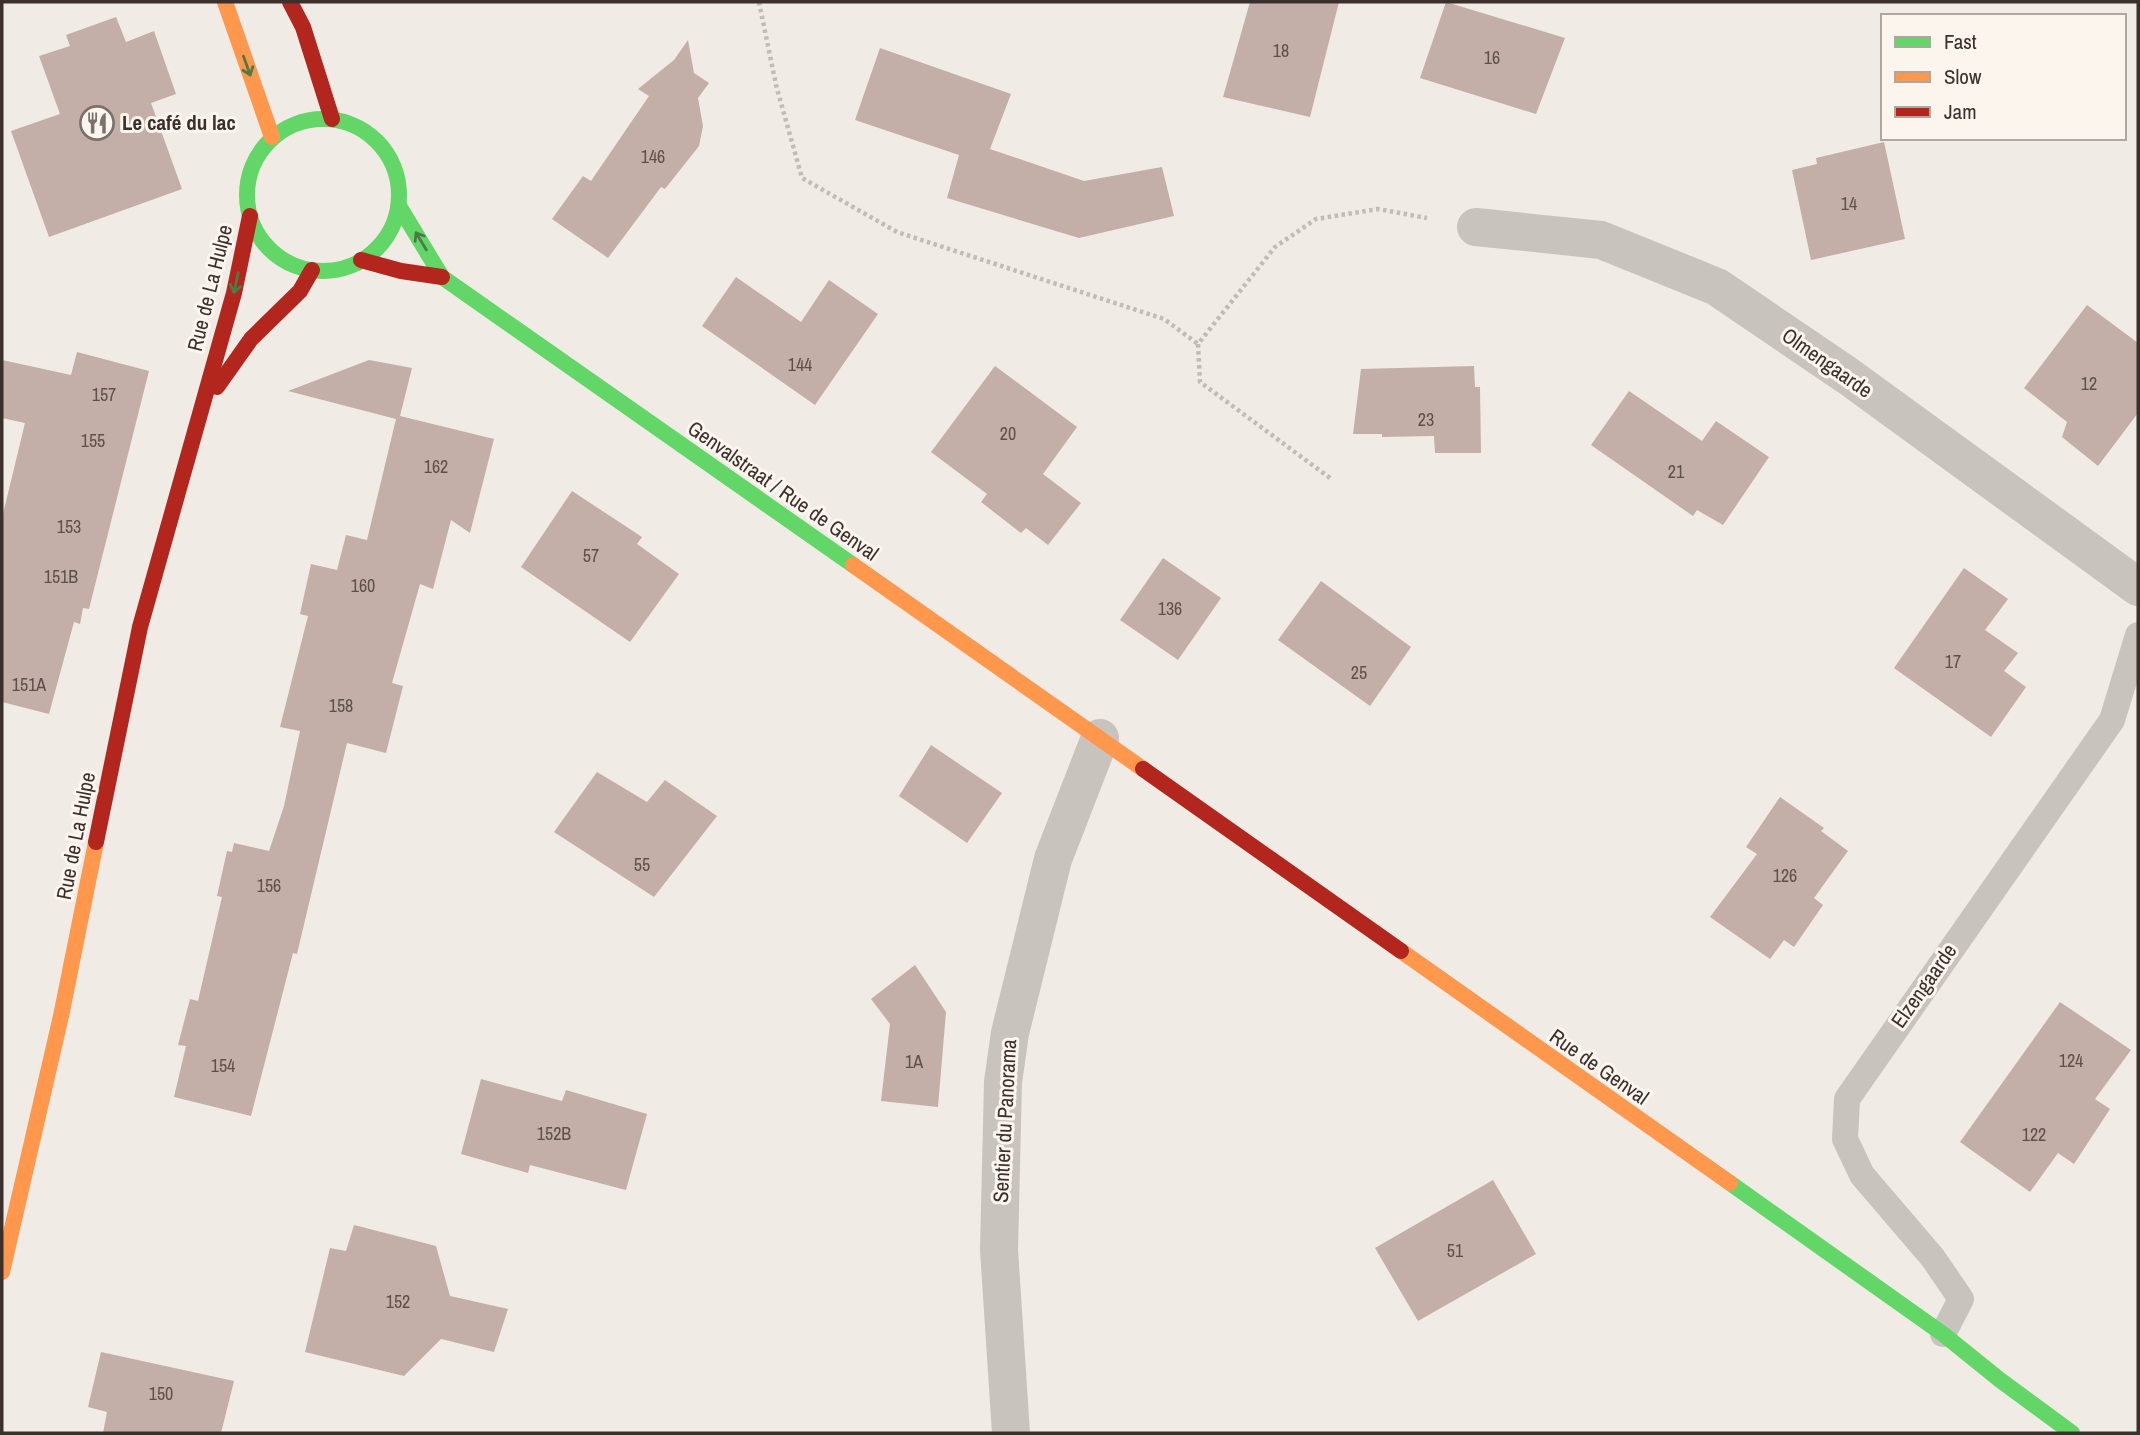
<svg xmlns="http://www.w3.org/2000/svg" width="2140" height="1435" viewBox="0 0 2140 1435" font-family="'Archivo Narrow',sans-serif">
<rect width="100%" height="100%" fill="#f0ebe5"/>
<!-- building -->
<g fill="#c3afa7">
<path d="M 1250,2 L 1339,2 L 1310,117 L 1223,97 Z"/>
<path d="M 1446,2 L 1565,38 L 1536,114 L 1420,78 Z"/>
<path d="M 116,17 L 126,42 L 154,31 L 176,94 L 151,103 L 182,189 L 49,237 L 11,131 L 60,114 L 39,56 L 70,46 L 66,35 Z"/>
<path d="M 688,40 L 694,73 L 709,83 L 698,98 L 703,126 L 699,146 L 665,189 L 661,187 L 608,258 L 552,219 L 583,176 L 591,181 L 649,96 L 638,89 L 674,60 Z"/>
<path d="M 880,48 L 1011,94 L 990,149 L 1084,181 L 1162,167 L 1174,216 L 1079,238 L 947,198 L 959,155 L 855,120 Z"/>
<path d="M 1884,142 L 1905,239 L 1811,260 L 1792,170 L 1817,164 L 1816,158 Z"/>
<path d="M 736,277 L 801,322 L 829,280 L 878,314 L 815,405 L 702,326 Z"/>
<path d="M 2087,305 L 2138,343 L 2138,413 L 2098,466 L 2062,437 L 2067,422 L 2024,388 Z"/>
<path d="M 77,352 L 149,371 L 89,609 L 83,608 L 80,624 L 74,622 L 49,714 L 2,702 L 2,518 L 25,423 L 2,418 L 2,360 L 71,375 Z"/>
<path d="M 369,360 L 412,368 L 400,416 L 494,439 L 470,533 L 451,520 L 433,589 L 420,584 L 392,683 L 403,686 L 386,753 L 347,743 L 297,954 L 293,953 L 251,1116 L 174,1097 L 186,1046 L 178,1045 L 190,999 L 198,1001 L 222,897 L 217,896 L 227,851 L 232,852 L 234,843 L 269,851 L 284,806 L 300,731 L 280,727 L 308,616 L 300,614 L 311,564 L 337,570 L 346,535 L 367,540 L 396,419 L 288,391 Z"/>
<path d="M 995,366 L 1077,427 L 1043,474 L 1081,503 L 1048,545 L 1026,528 L 1021,533 L 981,502 L 987,494 L 931,452 Z"/>
<path d="M 1474,366 L 1475,387 L 1480,387 L 1481,453 L 1435,453 L 1434,436 L 1382,437 L 1382,434 L 1353,434 L 1361,369 Z"/>
<path d="M 1629,391 L 1702,441 L 1716,421 L 1769,457 L 1723,525 L 1697,510 L 1693,516 L 1591,445 Z"/>
<path d="M 572,491 L 642,537 L 637,544 L 679,574 L 630,642 L 521,567 Z"/>
<path d="M 1163,558 L 1221,598 L 1178,660 L 1120,620 Z"/>
<path d="M 1964,568 L 2008,599 L 1985,630 L 2018,653 L 2004,671 L 2026,687 L 1991,737 L 1894,668 Z"/>
<path d="M 1321,581 L 1411,647 L 1370,706 L 1278,640 Z"/>
<path d="M 931,745 L 1002,793 L 967,843 L 899,796 Z"/>
<path d="M 597,772 L 647,802 L 665,780 L 717,816 L 654,897 L 554,832 Z"/>
<path d="M 1780,797 L 1824,828 L 1821,831 L 1848,851 L 1814,898 L 1823,905 L 1794,947 L 1784,940 L 1770,959 L 1710,917 L 1757,854 L 1746,847 Z"/>
<path d="M 915,965 L 946,1012 L 938,1107 L 881,1101 L 890,1024 L 871,999 Z"/>
<path d="M 2060,1002 L 2131,1050 L 2095,1099 L 2110,1109 L 2074,1164 L 2058,1153 L 2030,1192 L 1960,1142 Z"/>
<path d="M 481,1079 L 562,1101 L 566,1090 L 647,1114 L 626,1190 L 530,1165 L 528,1173 L 461,1154 Z"/>
<path d="M 1493,1180 L 1536,1254 L 1418,1321 L 1375,1248 Z"/>
<path d="M 354,1225 L 436,1246 L 450,1296 L 508,1309 L 494,1352 L 441,1339 L 404,1376 L 305,1352 L 330,1248 L 346,1251 Z"/>
<path d="M 101,1352 L 234,1381 L 221,1433 L 103,1433 L 107,1412 L 88,1407 Z"/>
</g>
<g fill="none" stroke-linecap="round" stroke-linejoin="round">
<!-- path -->
<g stroke="#c2bbb6" stroke-width="4.5" stroke-dasharray="3.5 3.5" stroke-linecap="butt">
<path d="M 759,2 L 776,85 L 802,178 L 897,232 L 1164,319 L 1198,344"/>
<path d="M 1330,478 L 1200,382 L 1198,344 L 1275,247 L 1316,219 L 1378,209 L 1427,218"/>
</g>
<!-- lane -->
<path stroke="#c9c3be" stroke-width="26" d="M 1943,1334 L 1961,1299 L 1933,1258 L 1862,1175 L 1845,1139 L 1847,1099 L 2112,720 L 2138,635"/>
<!-- street -->
<g stroke="#c9c3be" stroke-width="38">
<path d="M 1476,227 L 1601,240 L 1717,287 L 1848,376 L 2138,587"/>
<path d="M 1011,1433 L 999,1250 L 1003,1082 L 1010,1033 L 1053,859 L 1100,738"/>
</g>
<!-- fast -->
<g stroke="#63d668" stroke-width="16">
<circle cx="323" cy="195" r="76"/>
<path d="M 399,206 L 442,277 L 853,565"/>
<path d="M 1730,1183 L 1943,1334 L 2000,1380 L 2072,1433"/>
</g>
<!-- slow -->
<g stroke="#ff974d" stroke-width="16">
<path d="M 225,2 L 272,137"/>
<path d="M 853,565 L 1143,769"/>
<path d="M 1401,951 L 1730,1183"/>
<path d="M 2,1272 L 61,1016 L 96,842"/>
</g>
<!-- jam -->
<g stroke="#b3261e" stroke-width="16">
<path d="M 290,2 L 303,27 L 332,119"/>
<path d="M 361,260 L 401,271 L 442,277"/>
<path d="M 217,387 L 251,339 L 300,291 L 312,270"/>
<path d="M 1143,769 L 1401,951"/>
<path d="M 96,842 L 140,627 L 234,293 L 250,216"/>
</g>
</g>
<!-- one-way arrows -->
<defs><path id="oneway-shaft" d="M-6 0H5M1.5-3L5.5 0L1.5 3" fill="none" stroke-width="1.6" stroke-linecap="round" stroke-linejoin="round" transform="scale(1.75)"/></defs>
<g stroke="#4d7b46">
<use href="#oneway-shaft" transform="translate(247 66) rotate(70)"/>
<use href="#oneway-shaft" transform="translate(421 241) rotate(-121)"/>
<use href="#oneway-shaft" transform="translate(236 283) rotate(102)"/>
</g>
<!-- icons -->
<defs>
<g id="restaurant-ring" transform="scale(1.75)"><circle r="9.5" fill="#fbf5ee" stroke="#7a716c" stroke-width="1.5"/><path d="M-5-6h1v4h1v-4h1v4h1v-4h1v5L-1.5 .5V6h-2V.5L-5-1ZM5-6V6H3V1.5H1.5Q1.5-4 5-6Z" fill="#7a716c"/></g>
</defs>
<g fill-rule="evenodd">
<use href="#restaurant-ring" x="97" y="123"/>
</g>
<g text-anchor="middle" stroke-width="6" stroke-linejoin="round" paint-order="stroke">
<!-- number labels -->
<g font-size="18" fill="#5d504a">
<text x="1281" y="57">18</text>
<text x="1492" y="64">16</text>
<text x="653" y="163">146</text>
<text x="1849" y="210">14</text>
<text x="800" y="371">144</text>
<text x="2089" y="390">12</text>
<text x="104" y="401">157</text>
<text x="1426" y="426">23</text>
<text x="1008" y="440">20</text>
<text x="93" y="447">155</text>
<text x="436" y="473">162</text>
<text x="1676" y="478">21</text>
<text x="69" y="533">153</text>
<text x="591" y="562">57</text>
<text x="61" y="583">151B</text>
<text x="363" y="592">160</text>
<text x="1170" y="615">136</text>
<text x="1953" y="668">17</text>
<text x="1359" y="679">25</text>
<text x="29" y="691">151A</text>
<text x="341" y="712">158</text>
<text x="642" y="871">55</text>
<text x="1785" y="882">126</text>
<text x="269" y="892">156</text>
<text x="2071" y="1067">124</text>
<text x="914" y="1068">1A</text>
<text x="223" y="1072">154</text>
<text x="554" y="1140">152B</text>
<text x="2034" y="1141">122</text>
<text x="1455" y="1257">51</text>
<text x="398" y="1308">152</text>
<text x="161" y="1400">150</text>
</g>
<!-- poi labels -->
<g font-size="21" font-weight="bold" fill="#3b302b" stroke="#fbf5ee" text-anchor="start">
<text x="122" y="130">Le café du lac</text>
</g>
<!-- street labels -->
<g font-size="21" fill="#3b302b" stroke="#fbf5ee">
<text transform="translate(210 288) rotate(-76)" y="7">Rue de La Hulpe</text>
<text transform="translate(1827 363) rotate(35)" y="7">Olmengaarde</text>
<text transform="translate(783 491) rotate(35)" y="7">Genvalstraat / Rue de Genval</text>
<text transform="translate(76 836) rotate(-79)" y="7">Rue de La Hulpe</text>
<text transform="translate(1924 986) rotate(-55)" y="7">Elzengaarde</text>
<text transform="translate(1599 1067) rotate(35)" y="7">Rue de Genval</text>
<text transform="translate(1005 1121) rotate(-87)" y="7">Sentier du Panorama</text>
</g>
</g>
<!-- border -->
<rect width="2140" height="1435" fill="none" stroke="#3b302b" stroke-width="7"/>
<!-- legend -->
<rect x="1881" y="14" width="245" height="126" fill="#fbf5ee" stroke="#aea6a0" stroke-width="2"/>
<rect x="1895" y="37" width="35" height="10" fill="#63d668" stroke="#aea6a0" stroke-width="2"/>
<text x="1944" y="49" font-size="21" fill="#3b302b">Fast</text>
<rect x="1895" y="72" width="35" height="10" fill="#ff974d" stroke="#aea6a0" stroke-width="2"/>
<text x="1944" y="84" font-size="21" fill="#3b302b">Slow</text>
<rect x="1895" y="107" width="35" height="10" fill="#b3261e" stroke="#aea6a0" stroke-width="2"/>
<text x="1944" y="119" font-size="21" fill="#3b302b">Jam</text>
</svg>
